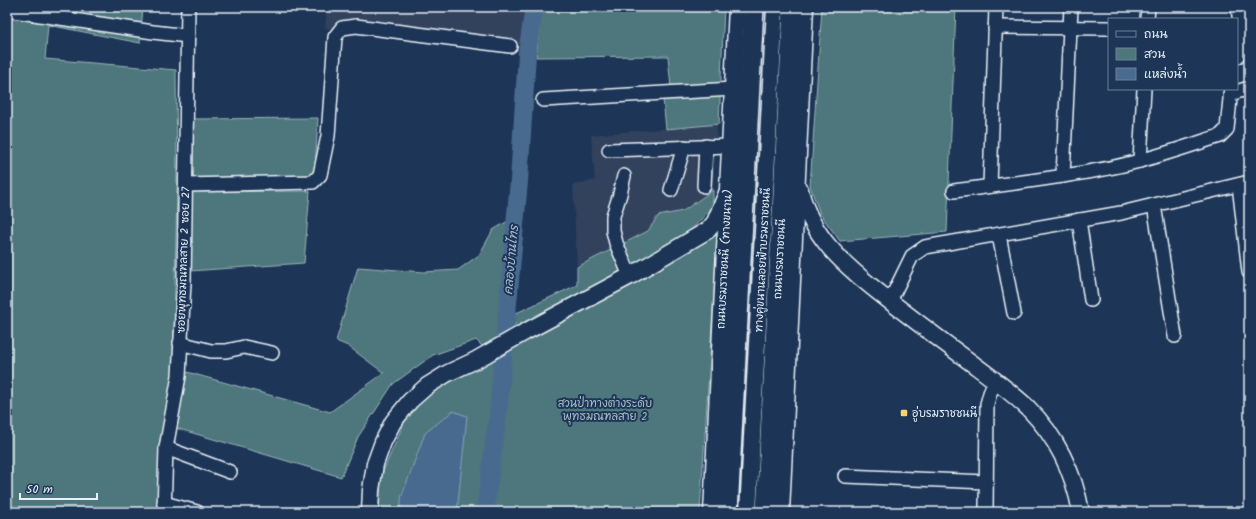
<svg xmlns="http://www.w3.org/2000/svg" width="1256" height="519" viewBox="0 0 1256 519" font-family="Kalam,'Playpen Sans Thai',sans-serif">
<rect width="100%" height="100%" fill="#1d3557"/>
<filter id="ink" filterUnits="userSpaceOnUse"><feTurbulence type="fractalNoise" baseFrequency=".025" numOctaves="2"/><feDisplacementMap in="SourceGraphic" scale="8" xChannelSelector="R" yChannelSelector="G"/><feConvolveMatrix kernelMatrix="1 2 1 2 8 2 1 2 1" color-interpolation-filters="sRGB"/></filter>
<g filter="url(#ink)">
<!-- built -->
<g fill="#32425d">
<path d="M 327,7 L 526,7 L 519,52 L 325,28 Z"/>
<path d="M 717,124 L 713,190 L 682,211 L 658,216 L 648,231 L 577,267 L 573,185 L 595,180 L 591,135 Z"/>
</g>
<!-- green -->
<g fill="#4e777b" stroke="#9bb4ba">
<path d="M 7,7 L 143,7 L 140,43 L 48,25 L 45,59 L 176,70 L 177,186 L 173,374 L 157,512 L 7,512 Z"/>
<path d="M 541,7 L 724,7 L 719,124 L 666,129 L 663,99 L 672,98 L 668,56 L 536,57 Z"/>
<path d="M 822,7 L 956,7 L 947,232 L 840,241 L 820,214 L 810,186 Z"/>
<path d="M 318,118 L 315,170 L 309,177 L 191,181 L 193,119 Z"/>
<path d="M 713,190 L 713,207 L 685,236 L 517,329 L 512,315 L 577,285 L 577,267 L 648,231 L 658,216 L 683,211 Z"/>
<path d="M 310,191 L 304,263 L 190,271 L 191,192 Z"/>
<path d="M 508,221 L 499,339 L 484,348 L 476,340 L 433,355 L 393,384 L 358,437 L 341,477 L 176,428 L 187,372 L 330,412 L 384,373 L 348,346 L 336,341 L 358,267 L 424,272 L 458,270 L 479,255 L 493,230 Z"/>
<path d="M 718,231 L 700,512 L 379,512 L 381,476 L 410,409 L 453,376 Z"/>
</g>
<!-- water -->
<path fill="#496b8f" stroke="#89a1b9" d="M 453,411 L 467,416 L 457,512 L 401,512 L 401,498 L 425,433 Z"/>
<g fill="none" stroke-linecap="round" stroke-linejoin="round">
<!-- river -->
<path stroke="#496b8f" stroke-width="18" d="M 485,512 L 498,413 L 519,181 L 527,54 L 534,7"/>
<!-- minor casing -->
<g stroke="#e8f1f8" stroke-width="16">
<g id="minor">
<path d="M 7,10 L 153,32 L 188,36"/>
<path d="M 1147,19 L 1148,7"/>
<path d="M 995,27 L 1109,28"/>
<path d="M 1241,34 L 1249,53"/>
<path d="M 1237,57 L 1241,34 L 1238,7"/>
<path d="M 1230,94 L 1249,88"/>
<path d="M 543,100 L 733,89"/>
<path d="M 609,150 L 730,146"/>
<path d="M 1140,161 L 1144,89"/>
<path d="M 624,176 L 620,194 L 613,216 L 613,231 L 616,243 L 630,276"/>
<path d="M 1063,176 L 1071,7"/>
<path d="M 186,185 L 313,182 L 320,175 L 328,136 L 335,37 L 342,28 L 356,26 L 510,46"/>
<path d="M 1239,185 L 1249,272"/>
<path d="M 704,186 L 706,146"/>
<path d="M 990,186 L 996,7"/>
<path d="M 671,190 L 684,147"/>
<path d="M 954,191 C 1007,184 1061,178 1114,167 C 1150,160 1185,147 1220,136 L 1227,129 L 1231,89"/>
<path d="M 1154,205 L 1175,336"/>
<path d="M 1079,220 L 1091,300"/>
<path d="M 999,235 L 1014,313"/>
<path d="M 890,301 L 912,256 L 925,247 L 1121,213 L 1249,182"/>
<path d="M 180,343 L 211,351 L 226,351 L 244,347 L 272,353"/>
<path d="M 166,448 L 230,472"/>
<path d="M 845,476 L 986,482"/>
<path d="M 164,503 L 197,512"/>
<path d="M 164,512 L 166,448 L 179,376 L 184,283 L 188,7"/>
<path d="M 986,512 L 987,404 L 990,393 L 995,381"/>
</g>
</g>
<!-- major casing -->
<g stroke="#e8f1f8" stroke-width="19">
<g id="major">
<path d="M 800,190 C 811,236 842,263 877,291 C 907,315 938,338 969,361 C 989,376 1010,391 1028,408 C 1056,436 1074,473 1081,512"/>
<path d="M 370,512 L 371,490 L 375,464 L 383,442 L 393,422 L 410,401 L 427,386 L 448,373 L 476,360 L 525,332 L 630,276 L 708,230 L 715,222 L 727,193"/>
<path d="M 712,512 L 737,7"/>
<path d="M 748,512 L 775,7"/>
<path d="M 781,512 L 805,7"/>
</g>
</g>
<!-- highway casing -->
<g stroke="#e8f1f8" stroke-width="22">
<g id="highway">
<path d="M 728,512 L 754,7"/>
<path d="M 766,512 L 793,7"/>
</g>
</g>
<!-- minor -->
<use href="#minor" stroke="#1d3557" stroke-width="13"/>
<!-- major -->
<use href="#major" stroke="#1d3557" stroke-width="16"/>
<!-- highway -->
<use href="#highway" stroke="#1d3557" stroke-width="19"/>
</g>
</g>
<!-- markers -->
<rect fill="#ffd166" stroke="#1d3557" stroke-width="1.5" x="900" y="409" width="8" height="8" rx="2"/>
<g text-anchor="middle" stroke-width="4" stroke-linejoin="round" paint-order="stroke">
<!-- street labels -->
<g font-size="11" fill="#e8f1f8" stroke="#1d3557">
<text transform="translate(724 259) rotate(-87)" y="4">ถนนบรมราชชนนี (ทางขนาน)</text>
<text transform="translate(779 259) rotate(-87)" y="4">ถนนบรมราชชนนี</text>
<text transform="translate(183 260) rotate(-88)" y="4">ซอยพุทธมณฑลสาย 2 ซอย 27</text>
<text transform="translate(762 260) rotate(-87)" y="4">ทางคู่ขนานลอยฟ้าบรมราชชนนี</text>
</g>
<!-- park labels -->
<g font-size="11" fill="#aac0c6" stroke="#1d3557">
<text x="605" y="407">สวนป่าทางต่างระดับ<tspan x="605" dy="13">พุทธมณฑลสาย 2</tspan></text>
</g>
<!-- poi labels -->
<g font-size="11" fill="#e8f1f8" stroke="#1d3557" text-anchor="start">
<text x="912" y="417">อู่บรมราชชนนี</text>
</g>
<!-- water labels -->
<g font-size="12" font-style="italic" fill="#b0c2d3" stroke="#1d3557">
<text transform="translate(511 260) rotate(-85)" y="4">คลองบ้านไทร</text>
</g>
</g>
<!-- margin -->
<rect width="1256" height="519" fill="none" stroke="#1d3557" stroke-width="24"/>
<rect x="12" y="12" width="1232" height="495" fill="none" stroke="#e8f1f8" stroke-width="1.5" filter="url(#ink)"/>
<!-- legend -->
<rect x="1108" y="18" width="130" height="72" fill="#1d3557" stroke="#6e8097"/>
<rect x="1116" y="31" width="20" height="6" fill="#1d3557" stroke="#6e8097"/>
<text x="1144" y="38" font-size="12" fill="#e8f1f8">ถนน</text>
<rect x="1116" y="48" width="20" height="12" fill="#4e777b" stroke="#6e8097"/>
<text x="1144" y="58" font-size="12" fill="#e8f1f8">สวน</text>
<rect x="1116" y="68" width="20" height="12" fill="#496b8f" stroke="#6e8097"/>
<text x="1144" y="78" font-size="12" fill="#e8f1f8">แหล่งน้ำ</text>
<!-- scale -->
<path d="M20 493v6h77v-6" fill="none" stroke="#e8f1f8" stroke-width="2"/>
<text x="26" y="493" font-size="12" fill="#e8f1f8" stroke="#1d3557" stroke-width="3" paint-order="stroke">50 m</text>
</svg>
